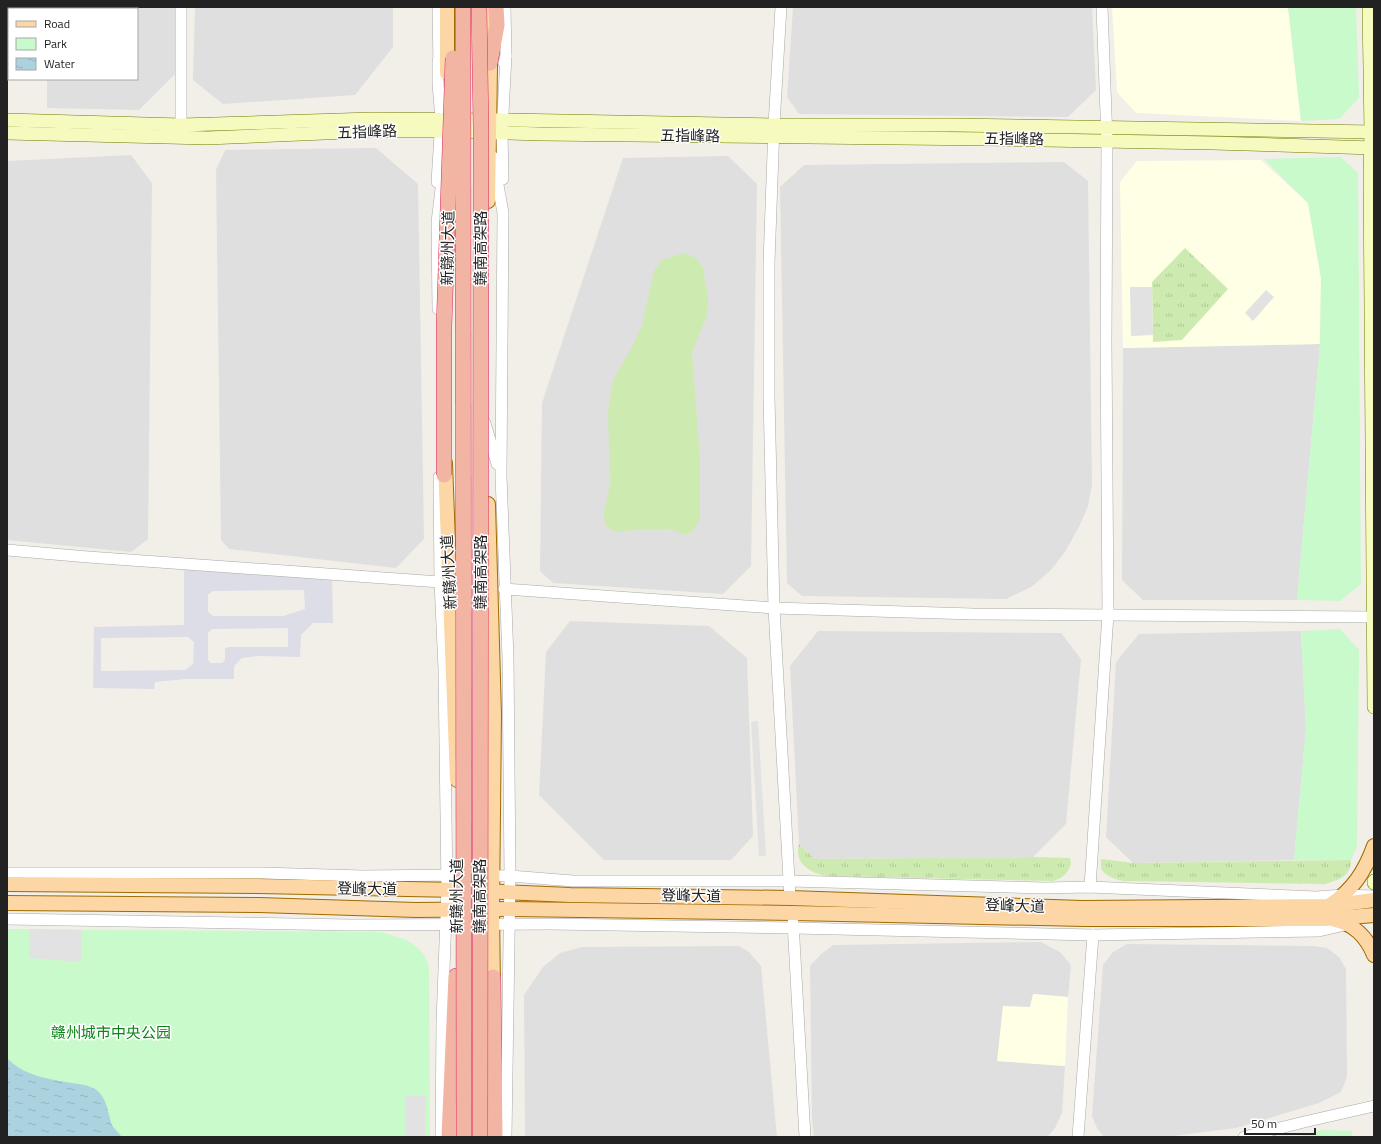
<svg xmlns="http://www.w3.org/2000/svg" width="1381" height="1144" viewBox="0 0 1381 1144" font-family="'Titillium Web','Noto Sans SC',sans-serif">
<defs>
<pattern id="grass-tufts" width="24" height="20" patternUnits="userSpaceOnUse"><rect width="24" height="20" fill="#cdebb0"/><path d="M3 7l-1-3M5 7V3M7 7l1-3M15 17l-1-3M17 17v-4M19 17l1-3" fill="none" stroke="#b0c997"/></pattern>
<pattern id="water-ripples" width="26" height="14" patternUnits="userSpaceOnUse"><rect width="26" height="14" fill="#aad3df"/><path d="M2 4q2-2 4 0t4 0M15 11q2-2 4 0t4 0" fill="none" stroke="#92b5bf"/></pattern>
</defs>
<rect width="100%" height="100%" fill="#f2efe9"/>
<!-- residential -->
<g fill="#e0dfdf">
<path d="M 47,7 L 175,7 L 176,73 L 139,110 L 47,108 L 47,79 L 137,79 L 137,9 L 47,9 Z"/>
<path d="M 195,7 L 393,7 L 393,47 L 355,95 L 223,104 L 193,80 Z"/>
<path d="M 793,7 L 1092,7 L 1096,90 L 1068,117 L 799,114 L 787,97 Z"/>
<path d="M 376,148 L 418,184 L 424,539 L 396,568 L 229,549 L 221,540 L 216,170 L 225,150 Z"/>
<path d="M 131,155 L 152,183 L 148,539 L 131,552 L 7,540 L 7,161 Z"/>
<path d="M 728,156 L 757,184 L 751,566 L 723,594 L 553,583 L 540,571 L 542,403 L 623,158 Z"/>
<path d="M 1064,162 L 1088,181 L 1092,485 L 1088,506 L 1079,527 L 1065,552 L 1050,571 L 1031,587 L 1006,599 L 802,596 L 787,583 L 780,187 L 804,165 Z"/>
<path d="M 1320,344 L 1297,600 L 1143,600 L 1122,580 L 1123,348 Z"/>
<path d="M 570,621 L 709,626 L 747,658 L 753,836 L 731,860 L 604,860 L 539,795 L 546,652 Z"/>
<path d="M 818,631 L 1061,633 L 1081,659 L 1066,824 L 1033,857 L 815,859 L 799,844 L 790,666 Z"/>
<path d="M 1301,631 L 1306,729 L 1294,860 L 1133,863 L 1106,837 L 1116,662 L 1139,634 Z"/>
<path d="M 1041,942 L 1060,952 L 1071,965 L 1068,997 L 1033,994 L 1030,1007 L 997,1061 L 1065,1066 L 1062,1113 L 1055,1128 L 1047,1137 L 814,1137 L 812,1119 L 810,966 L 820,955 L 833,945 Z"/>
<path d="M 1127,944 L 1313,946 L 1327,948 L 1339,957 L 1346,969 L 1347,1077 L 1341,1092 L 1319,1103 L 1236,1128 L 1166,1137 L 1104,1137 L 1097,1128 L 1092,1116 L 1103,965 L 1113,952 Z"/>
<path d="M 739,946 L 749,952 L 761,966 L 777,1137 L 525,1137 L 524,995 L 543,967 L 560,953 L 582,947 Z"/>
</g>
<!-- education -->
<g fill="#ffffe5">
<path d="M 1112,7 L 1288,7 L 1301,121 L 1136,113 L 1117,92 Z"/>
<path d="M 1261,160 L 1308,203 L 1321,278 L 1320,344 L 1123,348 L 1120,182 L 1137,161 Z"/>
<path d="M 1033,994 L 1068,997 L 1065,1066 L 997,1061 L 1003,1006 L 1030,1007 Z"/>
</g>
<!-- grass -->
<g fill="url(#grass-tufts)">
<path d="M 1185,248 L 1228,289 L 1182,340 L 1153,342 L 1152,282 Z"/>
<path d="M 799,844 L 815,859 L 1033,857 L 1070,858 L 1071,864 C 1068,874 1062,878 1053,881 L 826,876 C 815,874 800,867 798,854 C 798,851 798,847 799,844 Z"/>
<path d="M 1101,859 L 1133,863 L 1351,860 C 1351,863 1351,867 1349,870 C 1345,879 1332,882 1324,884 L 1124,881 C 1114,879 1107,877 1101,869 Z"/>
</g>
<!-- park -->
<g fill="#c8facc">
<path d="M 1288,7 L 1356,7 L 1359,98 L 1339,119 L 1301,121 Z"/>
<path d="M 1341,157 L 1358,173 L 1361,584 L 1340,601 L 1297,600 L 1320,344 L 1321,278 L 1308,203 L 1264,159 Z"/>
<path d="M 1340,629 L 1359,650 L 1357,847 L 1351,860 L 1294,860 L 1306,729 L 1301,631 Z"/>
<path d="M 7,929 L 380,932 C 396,936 414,940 424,955 C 426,958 427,963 429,966 L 430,1137 L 7,1137 Z"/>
<path d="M 1322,1130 L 1352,1131 L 1352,1137 L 1297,1137 Z"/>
</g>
<!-- garden -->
<path fill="#cdebb0" d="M 684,253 L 696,258 L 703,268 L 708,298 L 707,316 L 692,352 L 700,459 L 700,519 L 692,532 L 685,535 L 671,529 L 631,530 L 621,532 L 613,531 L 605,525 L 604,512 L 610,485 L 608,411 L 613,380 L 632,347 L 642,325 L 654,271 L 662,260 Z"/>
<!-- parking -->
<g fill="#e2e2e2">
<path d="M 1130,287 L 1152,287 L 1153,335 L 1131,336 Z"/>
<path d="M 1266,290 L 1274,297 L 1253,321 L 1245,313 Z"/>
<path d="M 758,721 L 766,856 L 759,856 L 751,722 Z"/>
<path d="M 29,929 L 82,930 L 81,962 L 29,958 Z"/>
<path d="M 405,1096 L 426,1096 L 425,1137 L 405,1137 Z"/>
</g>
<!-- plaza -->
<path fill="#dddde8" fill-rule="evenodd" d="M 184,564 L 332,574 L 333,623 L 313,623 L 301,635 L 300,657 L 259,656 L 242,658 L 234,666 L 234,679 L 186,679 L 155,682 L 154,689 L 93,688 L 94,627 L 184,625 ZM 304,590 L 305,609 L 283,616 L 213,616 L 208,612 L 208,595 L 213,591 ZM 288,628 L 288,647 L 228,647 L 225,649 L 225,660 L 222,663 L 211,663 L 208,660 L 208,633 L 212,629 ZM 188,637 L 194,642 L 193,664 L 185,670 L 101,671 L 101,638 Z"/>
<!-- water -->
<path fill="url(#water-ripples)" d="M 7,1058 C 24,1076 48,1079 72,1083 C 80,1084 88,1085 95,1089 C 108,1098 107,1112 112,1125 C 114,1129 119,1133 122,1137 L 7,1137 Z"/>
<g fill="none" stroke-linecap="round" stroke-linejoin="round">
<!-- tertiary casing -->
<g stroke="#a9a9a9" stroke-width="12">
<g id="tertiary">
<path d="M 438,7 L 439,68"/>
<path d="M 781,7 L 774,125 L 769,263 L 769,397 L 774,608 L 790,898"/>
<path d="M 504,63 L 506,56 L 505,7"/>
<path d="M 181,125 L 181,7"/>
<path d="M 493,157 L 503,213 L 501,476 L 508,658 L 510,876 L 506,1137"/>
<path d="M 503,179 L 502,133 L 506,56"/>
<path d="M 437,182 L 441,119 L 438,84 L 438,61"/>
<path d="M 438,309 L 437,222 L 443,173"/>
<path d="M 485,423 L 497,464"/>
<path d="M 439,477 L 440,582 L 444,669 L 447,890 L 442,1022 L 441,1137"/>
<path d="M 7,550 L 88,557 L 440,582"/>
<path d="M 504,589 L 774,608 L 973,614 L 1374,617"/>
<path d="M 7,873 L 262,873 L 363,876 L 458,875 L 510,876 L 573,881 L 790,881 L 1044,888 L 1090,887 L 1316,897 L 1344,895 L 1372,896"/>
<path d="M 1090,887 L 1108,614 L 1106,343 L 1107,141 L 1102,7"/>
<path d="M 7,919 L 351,925 L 551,924 L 793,928 L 1093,935 L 1319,931 L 1349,924"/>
<path d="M 793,922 L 805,1137"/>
<path d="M 1078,1137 L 1093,935"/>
<path d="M 1244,1137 L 1304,1122 L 1374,1106"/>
</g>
</g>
<!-- secondary casing -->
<g stroke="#707d05" stroke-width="14">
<g id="secondary">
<path d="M 1369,7 L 1371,132 L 1370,173 L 1374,707"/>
<path d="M 7,120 L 181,125 L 371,119 L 502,120 L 774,125 L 955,125 L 1374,132"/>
<path d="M 7,133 L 207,138 L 371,131 L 441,131 L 542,134 L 989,139 L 1213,143 L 1374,148"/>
<path d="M 1374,881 L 1374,883"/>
</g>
</g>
<!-- primary casing -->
<g stroke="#a06b00" stroke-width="16">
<g id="primary">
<path d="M 447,7 L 447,73"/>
<path d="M 488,201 L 490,67 L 488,7"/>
<path d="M 445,463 L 457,780"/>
<path d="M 488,504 L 494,714 L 492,909 L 493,989"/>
<path d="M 7,884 L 257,886 L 458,890 L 570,895 L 790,898 L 1082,908 L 1328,906 L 1374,900"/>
<path d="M 7,903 L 259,905 L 416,910 L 510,909 L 792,913 L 1085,919 L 1325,919 L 1374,915"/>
<path d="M 1330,905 C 1353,890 1365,871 1374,846"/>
<path d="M 1335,920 C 1354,924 1367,938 1374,955"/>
</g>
</g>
<!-- trunk casing -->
<g stroke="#dc2a67" stroke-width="16">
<g id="trunk">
<path d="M 490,63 L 497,25 L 496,7"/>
<path d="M 493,977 L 495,1137"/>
<path d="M 449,1137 L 456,976"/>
</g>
</g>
<!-- tertiary -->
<use href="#tertiary" stroke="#fff" stroke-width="11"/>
<!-- secondary -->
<use href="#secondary" stroke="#f7fabf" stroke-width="13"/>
<!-- primary -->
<use href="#primary" stroke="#fcd6a4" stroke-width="14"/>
<!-- trunk -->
<use href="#trunk" stroke="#f2b4a3" stroke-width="15"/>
<!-- trunk-bridge casing -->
<g stroke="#dc2a67" stroke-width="16" stroke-linecap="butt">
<g id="trunk-bridge">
<path d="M 463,7 L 464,1137"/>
<path d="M 479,7 L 481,129 L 480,1137"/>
<path d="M 444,475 L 444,327 L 453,58"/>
</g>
</g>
<!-- trunk-bridge -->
<use href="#trunk-bridge" stroke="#f2b4a3" stroke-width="15"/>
</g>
<g text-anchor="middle" stroke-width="3" stroke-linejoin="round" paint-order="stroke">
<!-- street labels -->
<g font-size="15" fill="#222" stroke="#fff">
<text transform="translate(367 132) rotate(-2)" y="5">五指峰路</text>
<text transform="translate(690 136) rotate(1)" y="5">五指峰路</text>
<text transform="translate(1014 139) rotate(1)" y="5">五指峰路</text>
<text transform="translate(448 248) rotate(-89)" y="5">新赣州大道</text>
<text transform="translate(481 248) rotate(-90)" y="5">赣南高架路</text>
<text transform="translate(449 572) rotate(-93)" y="5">新赣州大道</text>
<text transform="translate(481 572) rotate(-90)" y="5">赣南高架路</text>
<text transform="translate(367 889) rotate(1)" y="5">登峰大道</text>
<text transform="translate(457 896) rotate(-90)" y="5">新赣州大道</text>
<text transform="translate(480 896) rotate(-90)" y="5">赣南高架路</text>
<text transform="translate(691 896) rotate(1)" y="5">登峰大道</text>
<text transform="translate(1015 906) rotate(2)" y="5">登峰大道</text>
</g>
<!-- park labels -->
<g font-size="15" fill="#0c8416" stroke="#fff">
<text x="111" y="1038">赣州城市中央公园</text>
</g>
</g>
<!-- border -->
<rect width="1381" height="1144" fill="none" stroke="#222222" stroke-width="16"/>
<!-- legend -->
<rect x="8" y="8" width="130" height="72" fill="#ffffff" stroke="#a7a7a7"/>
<rect x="16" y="21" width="20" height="6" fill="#fcd6a4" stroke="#a7a7a7"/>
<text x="44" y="28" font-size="12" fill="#222222">Road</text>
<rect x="16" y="38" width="20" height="12" fill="#c8facc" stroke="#a7a7a7"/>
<text x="44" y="48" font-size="12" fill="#222222">Park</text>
<rect x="16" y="58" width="20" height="12" fill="url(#water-ripples)" stroke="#a7a7a7"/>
<text x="44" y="68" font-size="12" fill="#222222">Water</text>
<!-- scale -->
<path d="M1245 1128v6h70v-6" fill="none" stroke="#222222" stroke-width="2"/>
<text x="1251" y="1128" font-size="12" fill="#222222" stroke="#ffffff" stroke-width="3" paint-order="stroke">50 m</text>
</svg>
